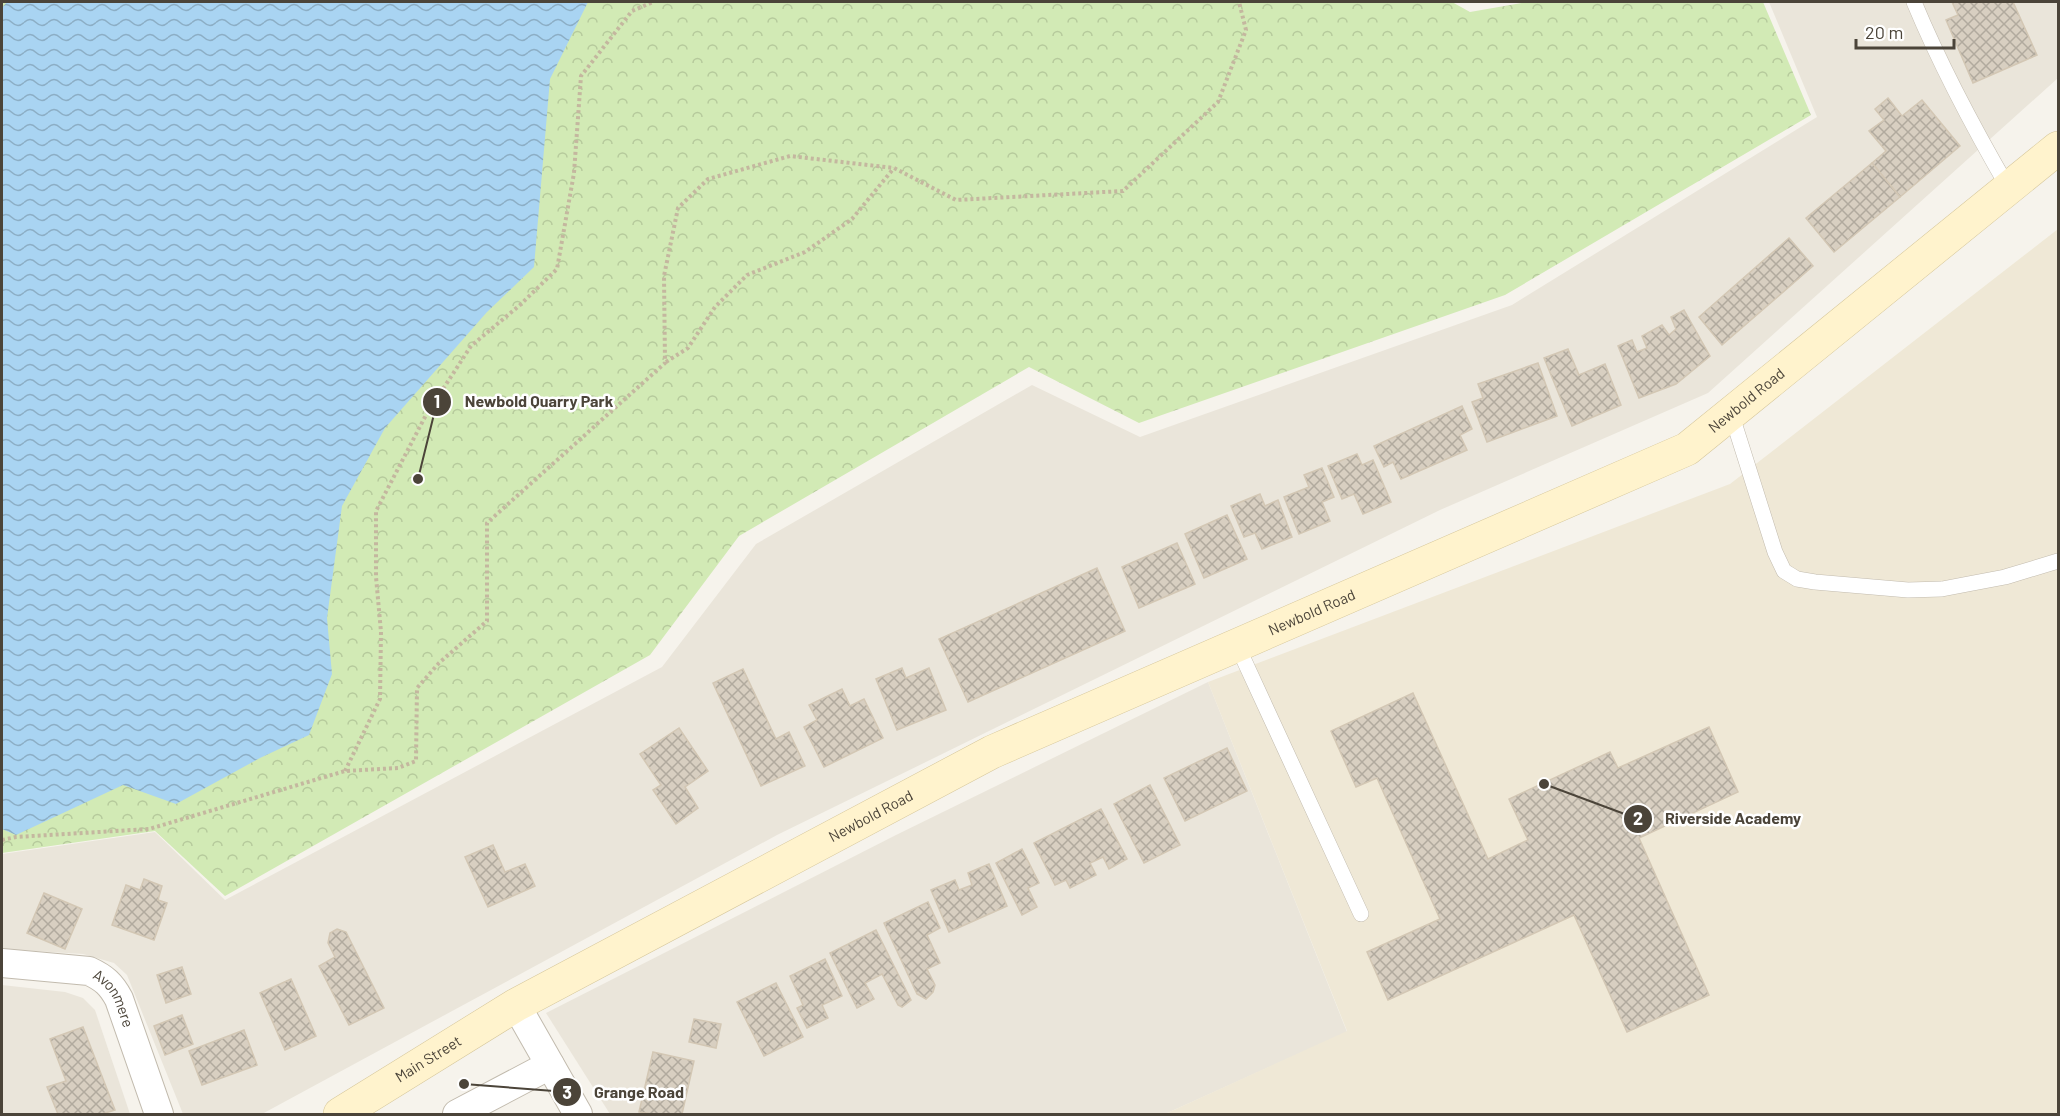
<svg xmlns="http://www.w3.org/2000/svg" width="2060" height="1116" viewBox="0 0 2060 1116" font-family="Barlow,sans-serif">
<defs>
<pattern id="park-crowns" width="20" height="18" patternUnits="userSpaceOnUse" patternTransform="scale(1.5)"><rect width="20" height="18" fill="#d2eab5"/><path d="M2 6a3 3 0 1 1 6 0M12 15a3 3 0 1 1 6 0" fill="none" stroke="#b6ca9c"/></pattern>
<pattern id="water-waves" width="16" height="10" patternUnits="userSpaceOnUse" patternTransform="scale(1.5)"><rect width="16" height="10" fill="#a9d4f2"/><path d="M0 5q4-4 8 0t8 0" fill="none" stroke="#8caec5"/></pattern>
<pattern id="building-cross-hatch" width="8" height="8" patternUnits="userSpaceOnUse" patternTransform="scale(1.5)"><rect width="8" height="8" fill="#d8cfc1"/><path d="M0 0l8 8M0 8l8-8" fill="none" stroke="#b1aa9e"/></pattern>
</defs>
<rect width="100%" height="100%" fill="#f6f3ec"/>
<!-- residential -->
<g fill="#eae5da">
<path d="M 1769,2 L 2058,2 L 2058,78 L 1708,393 L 1440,510 L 777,835 L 262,1114 L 183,1114 L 127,975 L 114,963 L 83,954 L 2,949 L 2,854 L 155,832 L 225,900 L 662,667 L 756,544 L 1032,385 L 1140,437 L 1512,305 L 1817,117 Z"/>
<path d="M 1208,682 L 1347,1032 L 1165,1114 L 610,1114 L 546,1013 L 896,835 Z"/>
<path d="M 2,985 L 65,992 L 83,998 L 95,1010 L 130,1114 L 2,1114 Z"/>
</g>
<!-- education -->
<path fill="#efe8d6" d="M 2058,229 L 2058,1114 L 1165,1114 L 1347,1031 L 1208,682 L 1730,484 Z"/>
<!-- park -->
<path fill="url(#park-crowns)" d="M 2,2 L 1452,2 L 1470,12 L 1528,2 L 1763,2 L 1811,115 L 1505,295 L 1139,423 L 1029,367 L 739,536 L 650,655 L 225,896 L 155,831 L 2,853 Z"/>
<!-- water -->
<path fill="url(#water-waves)" d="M 7,2 L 588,2 L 550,79 L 534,267 L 487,312 L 385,428 L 342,506 L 327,618 L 332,674 L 309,735 L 260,758 L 176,804 L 123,785 L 16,835 L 2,829 L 2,8 Z"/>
<!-- building -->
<g fill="url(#building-cross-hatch)" stroke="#d3c7b4" stroke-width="1.5">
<path d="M 1952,2 L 2013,2 L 2037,55 L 1973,83 L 1946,20 L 1958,15 Z"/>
<path d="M 1888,98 L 1902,116 L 1922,100 L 1960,146 L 1900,197 L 1872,163 L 1886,151 L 1869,131 L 1884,120 L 1875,109 Z"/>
<path d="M 1872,163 L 1900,197 L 1834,252 L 1806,218 Z"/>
<path d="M 1789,238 L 1813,266 L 1722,345 L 1699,317 Z"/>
<path d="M 1684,310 L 1710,356 L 1676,384 L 1639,398 L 1618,346 L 1632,340 L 1637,352 L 1647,348 L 1642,336 L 1662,325 L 1669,335 L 1676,329 L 1671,317 Z"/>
<path d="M 1568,349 L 1579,375 L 1605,364 L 1621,405 L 1572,426 L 1544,358 Z"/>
<path d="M 1538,363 L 1557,416 L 1487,442 L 1472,402 L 1483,398 L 1478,384 Z"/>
<path d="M 1462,406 L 1472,429 L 1460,435 L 1467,450 L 1401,479 L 1393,462 L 1384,467 L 1374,446 Z"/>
<path d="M 1357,454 L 1362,465 L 1373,460 L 1391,502 L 1363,514 L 1354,494 L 1342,499 L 1328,466 Z"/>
<path d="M 1322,468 L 1334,497 L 1322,502 L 1330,521 L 1299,534 L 1284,497 L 1309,487 L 1304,475 Z"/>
<path d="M 1260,494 L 1265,506 L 1278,500 L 1292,537 L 1262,549 L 1255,533 L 1244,537 L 1231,506 Z"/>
<path d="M 1227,515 L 1247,559 L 1204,578 L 1185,534 Z"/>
<path d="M 1177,543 L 1195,584 L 1139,608 L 1122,567 Z"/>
<path d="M 1097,568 L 1125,631 L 968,702 L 939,639 Z"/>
<path d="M 902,668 L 906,678 L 929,668 L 946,710 L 897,730 L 876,679 Z"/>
<path d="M 743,669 L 776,739 L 789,732 L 805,766 L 761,786 L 713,683 Z"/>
<path d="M 842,689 L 850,706 L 864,699 L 883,738 L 824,767 L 804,727 L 817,720 L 809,705 Z"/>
<path d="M 1413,693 L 1488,859 L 1528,840 L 1509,799 L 1610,752 L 1618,768 L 1709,727 L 1738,792 L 1639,838 L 1709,995 L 1627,1032 L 1574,915 L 1388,1000 L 1367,952 L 1440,919 L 1377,778 L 1356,787 L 1331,731 Z"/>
<path d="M 679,728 L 708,771 L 685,787 L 698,808 L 676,824 L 653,790 L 661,785 L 640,754 Z"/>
<path d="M 1227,748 L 1247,791 L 1185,821 L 1164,778 Z"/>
<path d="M 1150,785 L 1180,845 L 1144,863 L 1114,804 Z"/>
<path d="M 1101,809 L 1127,859 L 1109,869 L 1103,857 L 1090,863 L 1096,875 L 1070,888 L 1066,880 L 1055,885 L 1034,843 Z"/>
<path d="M 493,845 L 505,872 L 525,864 L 535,886 L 488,907 L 465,857 Z"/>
<path d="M 1022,849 L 1039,883 L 1028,888 L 1037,907 L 1022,915 L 996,863 Z"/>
<path d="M 989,864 L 1007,906 L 949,932 L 931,890 L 955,880 L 959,890 L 972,885 L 968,873 Z"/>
<path d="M 144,879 L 162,886 L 158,900 L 167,903 L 154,940 L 112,925 L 126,885 L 140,890 Z"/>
<path d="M 44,893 L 82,909 L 65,949 L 27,933 Z"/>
<path d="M 928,902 L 940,928 L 927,935 L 940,963 L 927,969 L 935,985 L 933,992 L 926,999 L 917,994 L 884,923 Z"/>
<path d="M 337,929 L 346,932 L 384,1008 L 349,1025 L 319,966 L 335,957 L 328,943 L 330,933 Z"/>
<path d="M 876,930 L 911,1000 L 902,1007 L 898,1005 L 882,974 L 865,983 L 874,999 L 857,1008 L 830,953 Z"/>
<path d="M 825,959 L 842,996 L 822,1005 L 828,1018 L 807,1028 L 797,1008 L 803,1005 L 790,976 Z"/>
<path d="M 182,967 L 191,994 L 166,1003 L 157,975 Z"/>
<path d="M 291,979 L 316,1036 L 285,1050 L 260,993 Z"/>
<path d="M 776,983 L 803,1037 L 764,1056 L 737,1002 Z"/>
<path d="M 182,1015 L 193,1044 L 165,1055 L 154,1026 Z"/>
<path d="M 694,1019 L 721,1024 L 716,1048 L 689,1042 Z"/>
<path d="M 83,1027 L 115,1110 L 102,1114 L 58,1114 L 47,1087 L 66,1081 L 50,1039 Z"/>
<path d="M 244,1030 L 257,1065 L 202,1085 L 189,1051 Z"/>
<path d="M 653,1052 L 694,1061 L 682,1114 L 652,1114 L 639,1112 Z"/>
</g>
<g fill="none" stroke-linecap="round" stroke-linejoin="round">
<!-- service casing -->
<g stroke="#c2bbae" stroke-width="16">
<g id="service">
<path d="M 1914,2 C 1941,67 1973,127 2009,189"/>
<path d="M 1731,413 L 1775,552 L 1784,571 L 1797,579 L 1815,582 L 1908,590 L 1942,589 L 1968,584 L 2005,577 L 2058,561"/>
<path d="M 1237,645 L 1361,914"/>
</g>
</g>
<!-- minor casing -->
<g stroke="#c2bbae" stroke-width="30">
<g id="minor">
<path id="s1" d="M 2,963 L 89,971 C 104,978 111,984 119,999 L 159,1114"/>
<path d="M 516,1005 L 578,1114"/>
<path d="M 457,1114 L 550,1065"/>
</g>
</g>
<!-- secondary casing -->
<g stroke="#d6c79b" stroke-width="34">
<g id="secondary">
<path id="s2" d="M 340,1114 L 516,1005 L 992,752 L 1687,449 L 2058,148"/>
</g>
</g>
<!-- path -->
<g stroke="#c4b79f" stroke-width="4" stroke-dasharray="3 3" stroke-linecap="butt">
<path d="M 666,362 L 688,348 L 715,307 L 747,275 L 805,252 L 852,219 L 894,168"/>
<path d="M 345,771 L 380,699 L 381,632 L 376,577 L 376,511 L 426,415 L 471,346 L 520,305 L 557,269 L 574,173 L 581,76 L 632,11 L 653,2"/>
<path d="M 2,840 L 16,837 L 149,829 L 345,771 L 398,768 L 416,761 L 417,688 L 439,663 L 487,621 L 487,523 L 665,363 L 664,276 L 678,208 L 708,179 L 790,156 L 894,168 L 956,200 L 1123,191 L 1218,102 L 1246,30 L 1239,2"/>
</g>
<!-- service -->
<use href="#service" stroke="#fff" stroke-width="15"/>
<!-- minor -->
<use href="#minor" stroke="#fff" stroke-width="28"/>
<!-- secondary -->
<use href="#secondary" stroke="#fff3cd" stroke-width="33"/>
</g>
<g text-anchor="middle" stroke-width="5" stroke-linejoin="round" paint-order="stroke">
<!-- street labels -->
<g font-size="15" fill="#4b4439" stroke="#fff">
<text dy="5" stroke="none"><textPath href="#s2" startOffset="1581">Newbold Road</textPath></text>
<text dy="5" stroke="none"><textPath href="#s2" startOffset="1095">Newbold Road</textPath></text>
<text dy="5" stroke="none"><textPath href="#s2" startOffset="609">Newbold Road</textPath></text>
<text dy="5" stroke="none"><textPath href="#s1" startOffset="126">Avonmere</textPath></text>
<text dy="5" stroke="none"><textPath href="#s2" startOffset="104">Main Street</textPath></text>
</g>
</g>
<!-- callouts -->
<path fill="none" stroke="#4b4439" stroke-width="2" d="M418 479L437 402M1544 784L1638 819M464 1084L567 1092"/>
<g fill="#4b4439" stroke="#fff" stroke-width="2">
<circle cx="418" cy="479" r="6"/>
<circle cx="1544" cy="784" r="6"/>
<circle cx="464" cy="1084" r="6"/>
<circle cx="437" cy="402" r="15"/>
<circle cx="1638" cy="819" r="15"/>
<circle cx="567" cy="1092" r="15"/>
</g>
<g font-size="18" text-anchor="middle" font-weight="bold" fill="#fff">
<text x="437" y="408">1</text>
<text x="1638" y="825">2</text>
<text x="567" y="1099">3</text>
</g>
<g font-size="16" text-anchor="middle" font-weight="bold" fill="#4b4439" stroke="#fff" stroke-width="5" stroke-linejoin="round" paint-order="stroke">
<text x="539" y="407">Newbold Quarry Park</text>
<text x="1733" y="824">Riverside Academy</text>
<text x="639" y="1098">Grange Road</text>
</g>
<!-- border -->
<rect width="2060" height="1116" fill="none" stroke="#4b4439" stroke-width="6"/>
<!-- scale -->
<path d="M1856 39v9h98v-9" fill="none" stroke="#4b4439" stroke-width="3"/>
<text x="1865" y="39" font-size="18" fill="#4b4439" stroke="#ffffff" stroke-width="4.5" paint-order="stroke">20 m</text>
</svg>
